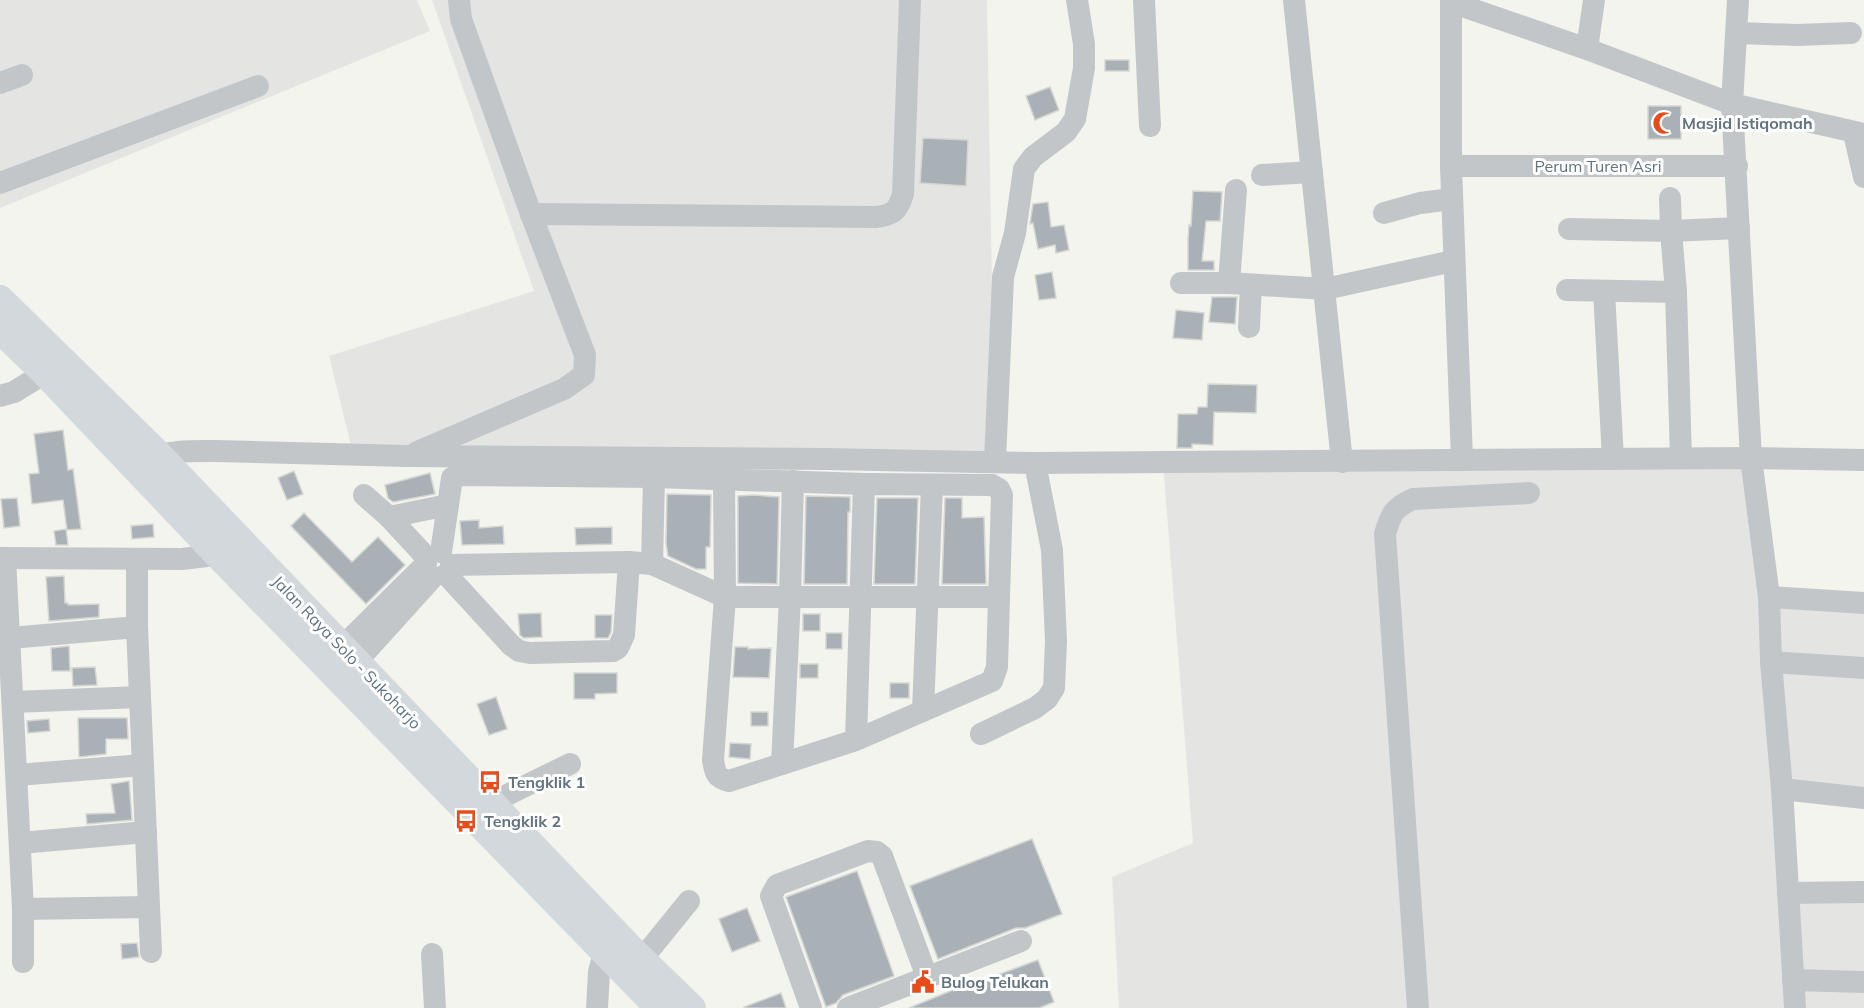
<svg xmlns="http://www.w3.org/2000/svg" width="1864" height="1008" viewBox="0 0 1864 1008" font-family="Mulish,sans-serif">
<rect width="100%" height="100%" fill="#f4f4ef"/>
<!-- built -->
<g fill="#e4e5e3">
<path d="M 0,0 L 417,0 L 430,31 L 0,208 Z"/>
<path d="M 432,0 L 987,0 L 995,461 L 353,454 L 329,356 L 534,291 Z"/>
<path d="M 1751,458 L 1769,596 L 1864,604 L 1864,798 L 1782,789 L 1788,893 L 1864,888 L 1864,1008 L 1119,1008 L 1112,877 L 1193,843 L 1163,463 Z"/>
</g>
<!-- building -->
<g fill="#a9b1b6" stroke="#d5d5d2" stroke-width="1.5">
<rect x="1105" y="60" width="24" height="11"/>
<path d="M 1050,87 L 1059,110 L 1035,120 L 1026,96 Z"/>
<rect x="1648" y="106" width="33" height="33"/>
<path d="M 923,138 L 968,140 L 966,186 L 920,183 Z"/>
<path d="M 1193,191 L 1222,192 L 1220,221 L 1206,221 L 1202,261 L 1214,261 L 1214,270 L 1188,270 L 1188,240 L 1189,225 L 1191,226 Z"/>
<path d="M 1048,202 L 1051,227 L 1064,225 L 1069,250 L 1056,253 L 1055,245 L 1038,249 L 1033,223 L 1030,224 L 1033,204 Z"/>
<path d="M 1052,272 L 1056,298 L 1039,300 L 1035,275 Z"/>
<path d="M 1212,297 L 1237,297 L 1235,324 L 1209,322 Z"/>
<path d="M 1176,310 L 1204,313 L 1202,340 L 1173,338 Z"/>
<path d="M 1208,384 L 1257,385 L 1256,413 L 1214,412 L 1213,445 L 1192,444 L 1192,448 L 1177,448 L 1178,414 L 1197,414 L 1198,407 L 1207,407 Z"/>
<path d="M 63,430 L 68,470 L 73,469 L 81,529 L 67,530 L 63,500 L 32,504 L 29,474 L 39,473 L 34,434 Z"/>
<path d="M 294,471 L 303,494 L 287,500 L 278,478 Z"/>
<path d="M 430,473 L 435,494 L 393,502 L 388,498 L 385,485 Z"/>
<path d="M 667,494 L 711,495 L 710,547 L 706,547 L 706,569 L 696,569 L 668,556 L 666,543 Z"/>
<path d="M 753,495 L 779,497 L 777,584 L 738,583 L 738,496 Z"/>
<path d="M 806,496 L 850,497 L 850,512 L 848,512 L 847,584 L 804,584 Z"/>
<path d="M 17,498 L 20,526 L 4,528 L 1,499 Z"/>
<path d="M 877,498 L 918,498 L 915,584 L 874,584 Z"/>
<path d="M 945,498 L 962,498 L 962,518 L 984,517 L 986,584 L 942,584 Z"/>
<path d="M 304,513 L 352,562 L 378,537 L 405,565 L 366,604 L 291,526 Z"/>
<path d="M 479,520 L 479,528 L 503,526 L 504,544 L 462,545 L 460,521 Z"/>
<path d="M 153,524 L 154,537 L 132,539 L 131,526 Z"/>
<path d="M 612,527 L 612,544 L 576,545 L 575,528 Z"/>
<path d="M 66,529 L 68,545 L 56,545 L 54,531 Z"/>
<path d="M 64,576 L 65,603 L 68,603 L 68,605 L 99,604 L 99,617 L 49,621 L 46,577 Z"/>
<path d="M 541,613 L 542,637 L 524,638 L 520,635 L 518,614 Z"/>
<rect x="803" y="614" width="17" height="17"/>
<path d="M 595,615 L 612,615 L 611,632 L 608,638 L 595,638 Z"/>
<rect x="826" y="633" width="16" height="16"/>
<path d="M 69,646 L 70,671 L 52,671 L 51,648 Z"/>
<path d="M 735,647 L 748,647 L 748,649 L 771,648 L 769,678 L 733,677 Z"/>
<rect x="800" y="664" width="18" height="14"/>
<path d="M 95,667 L 97,685 L 73,686 L 72,668 Z"/>
<path d="M 574,673 L 617,673 L 617,693 L 595,694 L 595,699 L 574,699 Z"/>
<rect x="890" y="683" width="19" height="15"/>
<path d="M 496,697 L 507,729 L 489,735 L 477,704 Z"/>
<rect x="751" y="712" width="17" height="14"/>
<path d="M 78,718 L 127,718 L 128,739 L 106,739 L 106,754 L 79,757 Z"/>
<path d="M 49,719 L 50,731 L 28,733 L 27,721 Z"/>
<path d="M 730,743 L 751,744 L 750,759 L 729,757 Z"/>
<path d="M 129,781 L 132,820 L 87,824 L 86,814 L 115,813 L 111,784 Z"/>
<path d="M 1032,839 L 1062,914 L 1025,928 L 1016,928 L 938,959 L 910,886 Z"/>
<path d="M 857,871 L 894,976 L 843,995 L 836,1003 L 826,1007 L 786,897 Z"/>
<path d="M 747,908 L 760,941 L 732,952 L 719,919 Z"/>
<path d="M 137,943 L 139,957 L 122,959 L 121,944 Z"/>
<path d="M 1038,960 L 1054,1002 L 1039,1008 L 909,1008 L 953,990 L 954,991 Z"/>
<path d="M 781,993 L 786,1008 L 744,1008 L 744,1007 Z"/>
</g>
<g fill="none" stroke-linecap="round" stroke-linejoin="round">
<!-- minor -->
<g stroke="#c3c6c9" stroke-width="22">
<path d="M 1144,0 L 1150,126"/>
<path d="M 1294,0 L 1342,462"/>
<path d="M 1451,0 L 1451,166 L 1462,459"/>
<path d="M 1738,0 L 1732,104 L 1751,458 L 1769,597 L 1771,662 L 1782,789 L 1795,1008"/>
<path d="M 1451,2 L 1587,49 L 1732,104 L 1864,134"/>
<path d="M 1737,33 L 1797,35 L 1851,33"/>
<path d="M 1587,49 L 1594,0"/>
<path d="M 0,83 L 22,75"/>
<path d="M 1854,133 L 1864,177"/>
<path d="M 1451,166 L 1737,166"/>
<path d="M 1262,175 L 1312,172"/>
<path d="M 0,183 L 258,86"/>
<path d="M 1670,198 L 1671,231 L 1676,292 L 1681,458"/>
<path d="M 1384,213 L 1420,203 L 1452,199"/>
<path d="M 531,214 L 876,217 C 893,215 898,211 903,194 L 910,0"/>
<path d="M 1569,229 L 1671,231 L 1739,228"/>
<path d="M 1181,283 L 1229,283 L 1325,289 L 1453,261"/>
<path d="M 1229,283 L 1236,190"/>
<path d="M 1567,290 L 1676,292"/>
<path d="M 1604,291 L 1613,459"/>
<path d="M 1249,327 L 1251,285"/>
<path d="M 0,396 L 14,392 L 45,373"/>
<path d="M 417,452 L 564,389 L 584,375 L 585,355 L 531,214 L 461,19 L 459,0"/>
<path d="M 148,459 C 169,450 193,451 215,451 L 407,456 L 825,459 L 1035,463 L 1751,458 L 1864,460"/>
<path d="M 995,461 L 1003,277 L 1015,233 L 1024,169 L 1033,157 L 1066,132 L 1075,119 L 1084,68 L 1084,44 L 1077,0"/>
<path d="M 724,479 L 725,597 L 713,760 C 715,773 716,778 729,781 L 856,740 L 992,681 L 997,667 L 1002,495 L 999,489 L 992,485 L 864,484 L 856,740"/>
<path d="M 364,495 L 389,517 L 427,558"/>
<path d="M 448,505 L 452,478 L 457,475 L 654,477 L 864,484"/>
<path d="M 389,517 L 448,505 L 441,552"/>
<path d="M 0,558 L 182,559 L 207,556 L 227,547"/>
<path d="M 5,558 L 23,909 L 149,907"/>
<path d="M 137,559 L 137,627 L 151,952"/>
<path d="M 652,564 L 654,477"/>
<path d="M 451,565 L 629,562 L 652,564 L 725,597 L 999,597"/>
<path d="M 446,574 L 511,645 L 519,651 L 530,653 L 613,651 L 618,648 L 624,635 L 629,562"/>
<path d="M 1769,597 L 1864,603"/>
<path d="M 10,638 L 137,627"/>
<path d="M 342,647 L 426,564"/>
<path d="M 357,661 L 433,577"/>
<path d="M 1771,662 L 1864,668"/>
<path d="M 14,702 L 140,697"/>
<path d="M 923,711 L 932,485"/>
<path d="M 981,734 L 1035,708 L 1047,699 L 1054,688 L 1056,641 L 1052,550 L 1035,463"/>
<path d="M 782,764 L 790,597 L 793,481"/>
<path d="M 17,775 L 143,765"/>
<path d="M 1782,789 L 1864,798"/>
<path d="M 493,802 L 570,764"/>
<path d="M 20,843 L 146,832"/>
<path d="M 1788,893 L 1864,892"/>
<path d="M 23,909 L 23,962"/>
<path d="M 432,954 L 435,1008"/>
<path d="M 642,959 L 689,901"/>
<path d="M 1793,980 L 1864,982"/>
<path d="M 597,1008 L 599,972 L 605,950"/>
<path d="M 811,1008 L 771,896 L 777,885 L 868,851 L 877,852 L 882,856 L 927,977"/>
<path d="M 848,1008 L 1021,941"/>
<path d="M 1418,1008 L 1385,534 C 1391,514 1393,508 1413,499 L 1529,493"/>
</g>
<!-- major -->
<g stroke="#d3d8dc" stroke-width="28">
<path d="M 0,299 L 158,454 L 631,949 L 692,1008"/>
<path d="M 0,330 L 45,373 L 216,553 L 659,1008"/>
</g>
</g>
<!-- icons -->
<defs>
<g id="mosque-bare" transform="scale(1.8)"><path d="M3.5-4.9A6 6 0 1 0 3.5 4.9A5 5 0 1 1 3.5-4.9Z" fill="#e74d1c" stroke="#fff" stroke-width="2.5" paint-order="stroke"/></g>
<g id="bus-bare" transform="scale(1.8)"><path d="M-5-6H5V4H4V6H2V4H-2V6H-4V4H-5ZM-3.5-4V0h7V-4ZM-3.5 1.2v1.5H-2V1.2ZM2 1.2v1.5H3.5V1.2Z" fill="#e74d1c" stroke="#fff" stroke-width="2.5" paint-order="stroke"/></g>
<g id="civic-bare" transform="scale(1.8)"><path d="M-.6-6.5H3V-4.5H.6V-3L4-1V1h2V6H-6V1h2V-1L-.6-3ZM-1.2 2.5V6h2.4V2.5Z" fill="#e74d1c" stroke="#fff" stroke-width="2.5" paint-order="stroke"/></g>
</defs>
<g fill-rule="evenodd">
<use href="#mosque-bare" x="1664" y="123"/>
<use href="#bus-bare" x="490" y="782"/>
<use href="#bus-bare" x="466" y="821"/>
<use href="#civic-bare" x="923" y="982"/>
</g>
<g text-anchor="middle" stroke-width="6" stroke-linejoin="round" paint-order="stroke">
<!-- poi labels -->
<g font-size="16" font-weight="bold" fill="#627381" stroke="#fff" text-anchor="start">
<text x="1682" y="129">Masjid Istiqomah</text>
<text x="508" y="788">Tengklik 1</text>
<text x="484" y="827">Tengklik 2</text>
<text x="941" y="988">Bulog Telukan</text>
</g>
<!-- street labels -->
<g font-size="16" fill="#627381" stroke="#fff">
<text x="1598" y="172">Perum Turen Asri</text>
<text transform="translate(347 652) rotate(46)" y="6">Jalan Raya Solo - Sukoharjo</text>
</g>
</g>
</svg>
